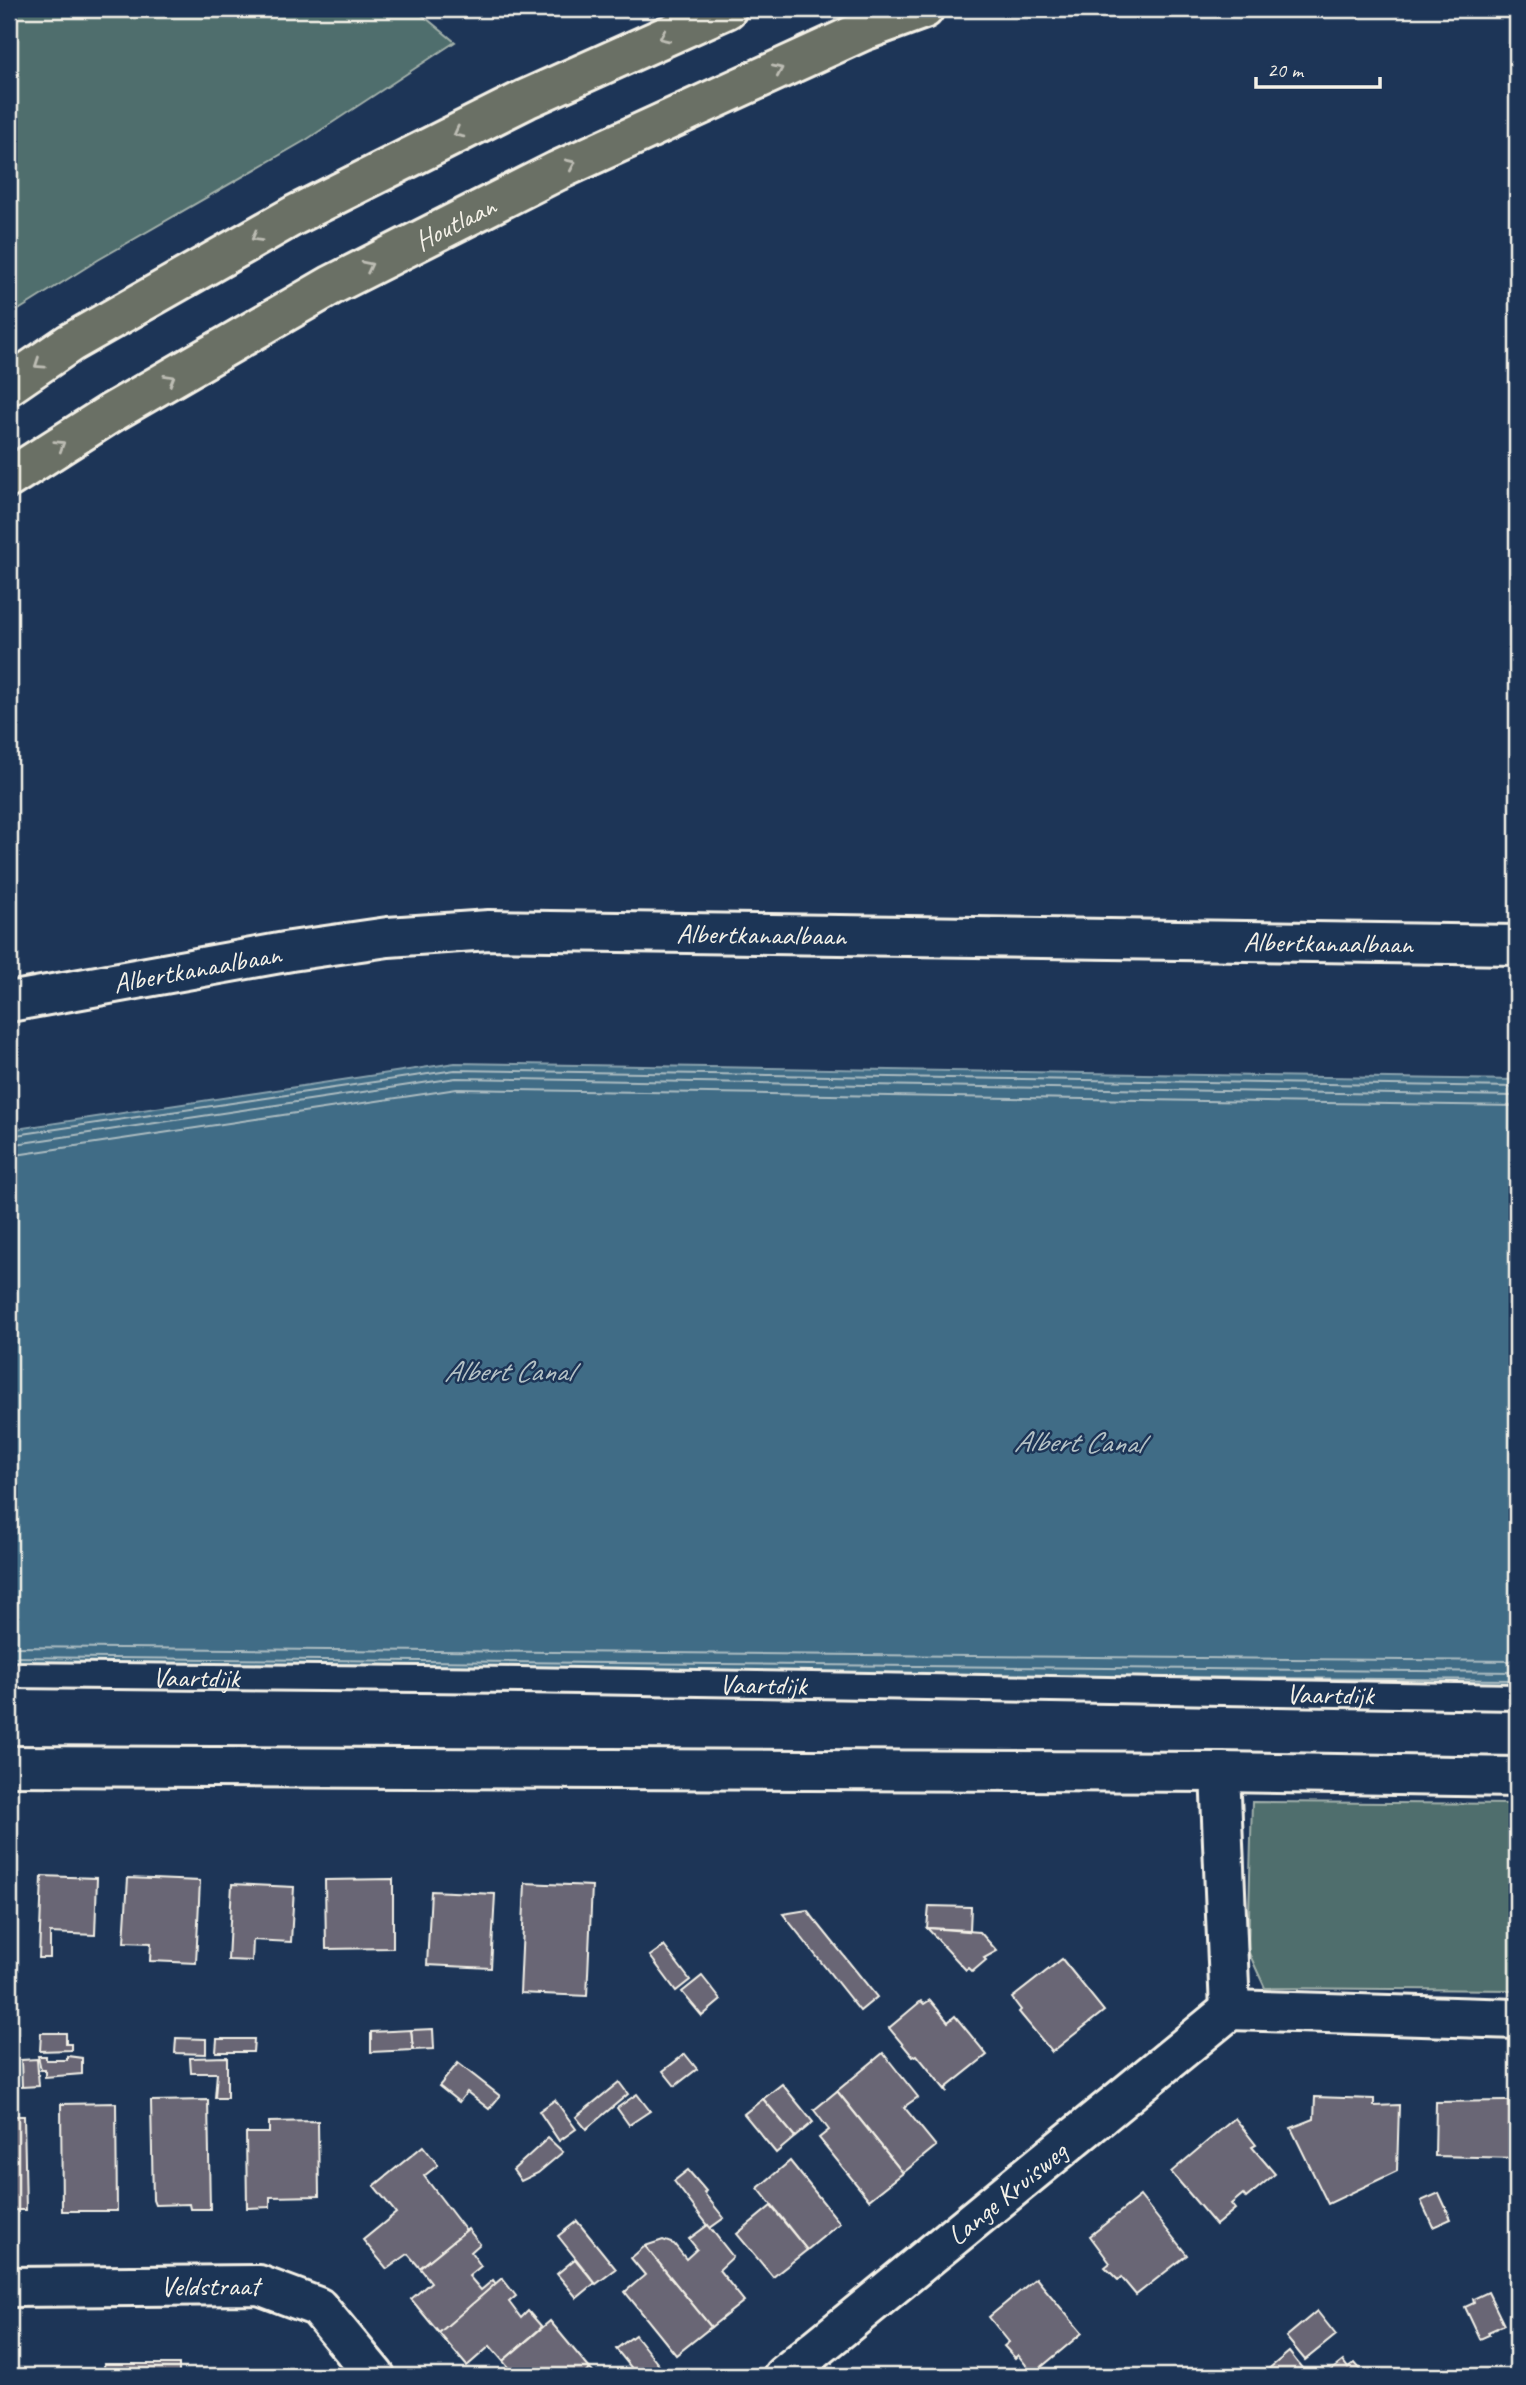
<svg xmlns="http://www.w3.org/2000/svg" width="1526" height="2385" viewBox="0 0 1526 2385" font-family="Caveat,sans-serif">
<rect width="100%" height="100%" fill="#1d3557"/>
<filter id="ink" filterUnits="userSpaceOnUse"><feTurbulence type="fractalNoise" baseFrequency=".0143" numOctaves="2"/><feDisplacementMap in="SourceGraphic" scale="14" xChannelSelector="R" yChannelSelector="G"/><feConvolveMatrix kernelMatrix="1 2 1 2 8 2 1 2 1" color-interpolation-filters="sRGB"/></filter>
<g filter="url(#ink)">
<!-- green -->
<g fill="#4f6e6d" stroke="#a2b0aa" stroke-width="2">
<path d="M 9,9 L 415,9 L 455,42 L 306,140 L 98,260 L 9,316 Z"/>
<path d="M 1252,1802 L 1517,1804 L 1517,1990 L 1265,1988 L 1248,1951 Z"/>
</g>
<!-- water -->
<path fill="#406c86" stroke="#88a1ad" stroke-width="2" d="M 455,1063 L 1517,1080 L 1517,1687 L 9,1673 L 9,1130 Z"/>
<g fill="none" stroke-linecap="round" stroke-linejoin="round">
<!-- shore -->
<g stroke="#acbcc1" stroke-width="2">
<path d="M 9,1136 L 455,1070 L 1517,1087"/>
<path d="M 9,1145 L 456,1078 L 1517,1096"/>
<path d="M 9,1156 L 457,1089 L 1517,1106"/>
<path d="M 9,1647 L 1517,1661"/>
<path d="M 9,1657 L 1517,1672"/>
<path d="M 1145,1677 L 1517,1680"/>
</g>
</g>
<!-- building -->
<g fill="#696674" stroke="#f4f1e8" stroke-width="2">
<path d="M 42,1876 L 97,1878 L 95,1935 L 50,1933 L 50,1958 L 39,1958 Z"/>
<path d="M 128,1878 L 200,1881 L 196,1963 L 150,1961 L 151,1943 L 124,1942 Z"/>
<path d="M 393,1879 L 393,1948 L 326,1949 L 325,1880 Z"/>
<path d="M 525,1883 L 592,1886 L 587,1996 L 520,1993 Z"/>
<path d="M 232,1884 L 294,1887 L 291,1942 L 253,1940 L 252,1961 L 228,1960 Z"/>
<path d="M 431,1891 L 495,1894 L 491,1968 L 427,1965 Z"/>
<path d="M 929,1906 L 971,1907 L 970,1930 L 927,1928 Z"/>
<path d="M 807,1910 L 877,1997 L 860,2011 L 783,1914 Z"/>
<path d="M 927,1928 L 980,1932 L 997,1951 L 984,1958 L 986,1960 L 972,1972 L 968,1968 L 966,1970 Z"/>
<path d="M 664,1946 L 690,1980 L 676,1991 L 650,1956 Z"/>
<path d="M 1062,1959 L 1104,2011 L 1052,2052 L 1019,2012 L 1021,2010 L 1012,1998 Z"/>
<path d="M 702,1976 L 721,2000 L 702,2016 L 682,1992 Z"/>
<path d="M 930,2000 L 948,2022 L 955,2016 L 987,2055 L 946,2088 L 947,2092 L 917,2055 L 913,2057 L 889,2028 L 921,2001 L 924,2004 Z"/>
<path d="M 433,2029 L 434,2049 L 413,2050 L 411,2030 Z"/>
<path d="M 411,2030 L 413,2050 L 371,2052 L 371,2032 Z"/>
<path d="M 41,2033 L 66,2033 L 66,2044 L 71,2044 L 71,2050 L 40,2051 Z"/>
<path d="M 176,2038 L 206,2039 L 206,2054 L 175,2053 Z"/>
<path d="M 217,2039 L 254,2039 L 253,2052 L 216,2052 Z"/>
<path d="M 883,2053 L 918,2097 L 904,2107 L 936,2146 L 903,2173 L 837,2091 Z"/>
<path d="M 685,2054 L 697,2069 L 675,2086 L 663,2071 Z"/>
<path d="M 38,2056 L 46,2056 L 46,2060 L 67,2060 L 67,2056 L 82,2058 L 82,2074 L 45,2077 L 45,2070 L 41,2070 Z"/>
<path d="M 227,2057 L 227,2098 L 215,2098 L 217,2073 L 191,2073 L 190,2058 Z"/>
<path d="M 37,2059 L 39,2086 L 22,2087 L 21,2060 Z"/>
<path d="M 458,2063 L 500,2096 L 489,2109 L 467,2092 L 459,2102 L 439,2086 Z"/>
<path d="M 619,2082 L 628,2094 L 586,2129 L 576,2117 Z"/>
<path d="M 782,2084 L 813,2122 L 795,2137 L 763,2099 Z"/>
<path d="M 837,2091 L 903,2173 L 869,2200 L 819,2138 L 829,2130 L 814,2110 Z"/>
<path d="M 637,2094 L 650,2111 L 629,2125 L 617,2108 Z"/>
<path d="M 1315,2097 L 1374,2099 L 1374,2106 L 1399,2105 L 1397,2171 L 1328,2204 L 1291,2128 L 1314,2119 Z"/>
<path d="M 763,2099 L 795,2137 L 776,2153 L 744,2114 Z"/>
<path d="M 208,2100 L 210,2209 L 190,2209 L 189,2204 L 155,2205 L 153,2200 L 151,2101 Z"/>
<path d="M 555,2100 L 576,2129 L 559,2141 L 539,2111 Z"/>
<path d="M 1506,2101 L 1517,2101 L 1517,2158 L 1435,2156 L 1436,2102 Z"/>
<path d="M 116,2103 L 117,2211 L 62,2211 L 61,2104 Z"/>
<path d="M 9,2116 L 24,2116 L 26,2210 L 9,2210 Z"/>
<path d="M 1235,2118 L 1256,2145 L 1252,2147 L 1275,2174 L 1246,2198 L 1243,2194 L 1231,2204 L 1235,2209 L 1216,2225 L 1171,2172 Z"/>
<path d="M 318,2121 L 319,2196 L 270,2197 L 270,2207 L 247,2208 L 246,2133 L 269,2133 L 269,2122 Z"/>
<path d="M 548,2138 L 563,2152 L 538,2173 L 521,2181 L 513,2170 Z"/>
<path d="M 423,2146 L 438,2165 L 424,2176 L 466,2231 L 420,2268 L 408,2254 L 387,2269 L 363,2240 L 396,2213 L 374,2186 Z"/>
<path d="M 790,2161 L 840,2223 L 807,2250 L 758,2188 Z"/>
<path d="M 688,2170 L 706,2191 L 704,2193 L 724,2218 L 710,2228 L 674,2181 Z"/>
<path d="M 1439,2193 L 1451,2219 L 1433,2227 L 1421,2201 Z"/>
<path d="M 1140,2196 L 1187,2255 L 1136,2295 L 1121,2277 L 1118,2280 L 1105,2267 L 1110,2263 L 1090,2236 Z"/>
<path d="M 771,2206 L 807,2250 L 773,2277 L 737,2234 Z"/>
<path d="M 577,2221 L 616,2269 L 596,2284 L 558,2236 Z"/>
<path d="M 708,2225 L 733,2257 L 719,2270 L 744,2301 L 711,2327 L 645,2246 L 663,2240 L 674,2244 L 686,2259 L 697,2249 L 689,2239 Z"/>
<path d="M 468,2229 L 480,2244 L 471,2252 L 481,2266 L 469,2276 L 481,2290 L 493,2280 L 496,2284 L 439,2333 L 411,2299 L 431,2282 L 420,2268 Z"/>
<path d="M 645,2246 L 711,2327 L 676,2355 L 625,2292 L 645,2275 L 631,2258 Z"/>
<path d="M 575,2259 L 595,2283 L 577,2298 L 557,2274 Z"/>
<path d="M 502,2278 L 516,2296 L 509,2302 L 521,2318 L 528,2311 L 542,2327 L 503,2361 L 490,2346 L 467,2366 L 439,2333 Z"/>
<path d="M 1036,2278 L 1082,2333 L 1033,2374 L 1018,2355 L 1015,2358 L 1004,2346 L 1009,2342 L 989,2317 Z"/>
<path d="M 1488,2292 L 1504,2325 L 1488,2332 L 1489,2335 L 1480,2339 L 1465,2307 L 1474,2303 L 1473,2299 Z"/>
<path d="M 1317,2311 L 1336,2335 L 1305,2360 L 1286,2337 Z"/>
<path d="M 550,2321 L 590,2369 L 582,2376 L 513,2376 L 514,2375 L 503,2361 Z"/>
<path d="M 635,2335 L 661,2368 L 651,2376 L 638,2376 L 616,2349 Z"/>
<path d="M 1289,2352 L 1302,2368 L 1292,2376 L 1260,2376 Z"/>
<path d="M 1343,2361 L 1348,2368 L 1355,2363 L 1366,2376 L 1324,2376 Z"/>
<path d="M 104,2364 L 179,2364 L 179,2376 L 105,2376 Z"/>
<path d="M 590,2369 L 596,2376 L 582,2376 Z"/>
</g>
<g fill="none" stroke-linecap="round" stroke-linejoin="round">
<!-- service casing -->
<g stroke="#f4f1e8" stroke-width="30">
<g id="service">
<path id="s1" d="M 9,1675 L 520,1680 L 1517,1697"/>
</g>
</g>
<!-- minor casing -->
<g stroke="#f4f1e8" stroke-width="44">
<g id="minor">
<path d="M 9,1766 L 1220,1772 L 1517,1777"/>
<path d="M 1220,1772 L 1230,2010"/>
<path id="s2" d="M 9,2287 L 259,2285 L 318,2307 L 375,2376"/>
<path id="s3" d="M 783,2376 L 1230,2010 L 1517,2019"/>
</g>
</g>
<!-- tertiary casing -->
<g stroke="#f4f1e8" stroke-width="44">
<g id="tertiary">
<path id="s4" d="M 9,1002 L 291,951 L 388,937 L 489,930 L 1517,945"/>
</g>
</g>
<!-- primary casing -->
<g stroke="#f4f1e8" stroke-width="44">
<g id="primary">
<path d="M 9,385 L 70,343 L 295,215 L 526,99 L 727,9"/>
<path id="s5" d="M 9,478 L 111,413 L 332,285 L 557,171 L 863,31 L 924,9"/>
</g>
</g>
<!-- service -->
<use href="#service" stroke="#1d3557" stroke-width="24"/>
<!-- minor -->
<use href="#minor" stroke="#1d3557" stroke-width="38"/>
<!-- tertiary -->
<use href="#tertiary" stroke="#1d3557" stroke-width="38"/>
<!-- primary -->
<use href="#primary" stroke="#6b7065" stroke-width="38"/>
</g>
<!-- one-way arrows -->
<defs><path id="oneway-chevron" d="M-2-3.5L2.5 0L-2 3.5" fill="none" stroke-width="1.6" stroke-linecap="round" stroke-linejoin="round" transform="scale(1.75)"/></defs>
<g stroke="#bdbdb4">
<use href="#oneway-chevron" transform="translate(664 37) rotate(156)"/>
<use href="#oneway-chevron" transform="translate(778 70) rotate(-24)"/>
<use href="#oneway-chevron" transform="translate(458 133) rotate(153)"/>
<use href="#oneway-chevron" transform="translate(571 164) rotate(-24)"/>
<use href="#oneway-chevron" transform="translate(256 237) rotate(150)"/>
<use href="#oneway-chevron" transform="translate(368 266) rotate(-27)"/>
<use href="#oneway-chevron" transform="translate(39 364) rotate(146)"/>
<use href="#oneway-chevron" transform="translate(170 379) rotate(-30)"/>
<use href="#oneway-chevron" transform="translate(60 445) rotate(-32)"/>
</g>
</g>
<g text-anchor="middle" stroke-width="5" stroke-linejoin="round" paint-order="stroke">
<!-- street labels -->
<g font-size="28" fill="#f4f1e8" stroke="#1d3557">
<text dy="10" stroke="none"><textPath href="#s5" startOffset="514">Houtlaan</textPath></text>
<text dy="10" stroke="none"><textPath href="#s4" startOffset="758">Albertkanaalbaan</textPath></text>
<text dy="10" stroke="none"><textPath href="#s4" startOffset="1325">Albertkanaalbaan</textPath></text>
<text dy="10" stroke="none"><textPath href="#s4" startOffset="191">Albertkanaalbaan</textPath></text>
<text dy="10" stroke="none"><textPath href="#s1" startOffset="187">Vaartdijk</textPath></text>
<text dy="10" stroke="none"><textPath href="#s1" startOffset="754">Vaartdijk</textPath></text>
<text dy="10" stroke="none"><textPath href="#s1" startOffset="1321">Vaartdijk</textPath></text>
<text dy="10" stroke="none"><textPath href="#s3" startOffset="289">Lange Kruisweg</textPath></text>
<text dy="10" stroke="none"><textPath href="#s2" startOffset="201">Veldstraat</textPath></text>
</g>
<!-- water labels -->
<g font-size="30" font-style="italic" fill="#b5c2c6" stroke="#1d3557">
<text x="508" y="1381">Albert Canal</text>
<text transform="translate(1078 1442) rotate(1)" y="10">Albert Canal</text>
</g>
</g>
<!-- margin -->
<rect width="1526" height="2385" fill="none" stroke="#1d3557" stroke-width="35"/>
<rect x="18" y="18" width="1491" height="2350" fill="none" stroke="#f4f1e8" stroke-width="2.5" filter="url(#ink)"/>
<!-- scale -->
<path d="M1256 77v10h124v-10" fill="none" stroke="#f4f1e8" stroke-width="3.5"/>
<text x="1267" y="77" font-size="21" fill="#f4f1e8" stroke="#1d3557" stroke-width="5" paint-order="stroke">20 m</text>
</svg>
